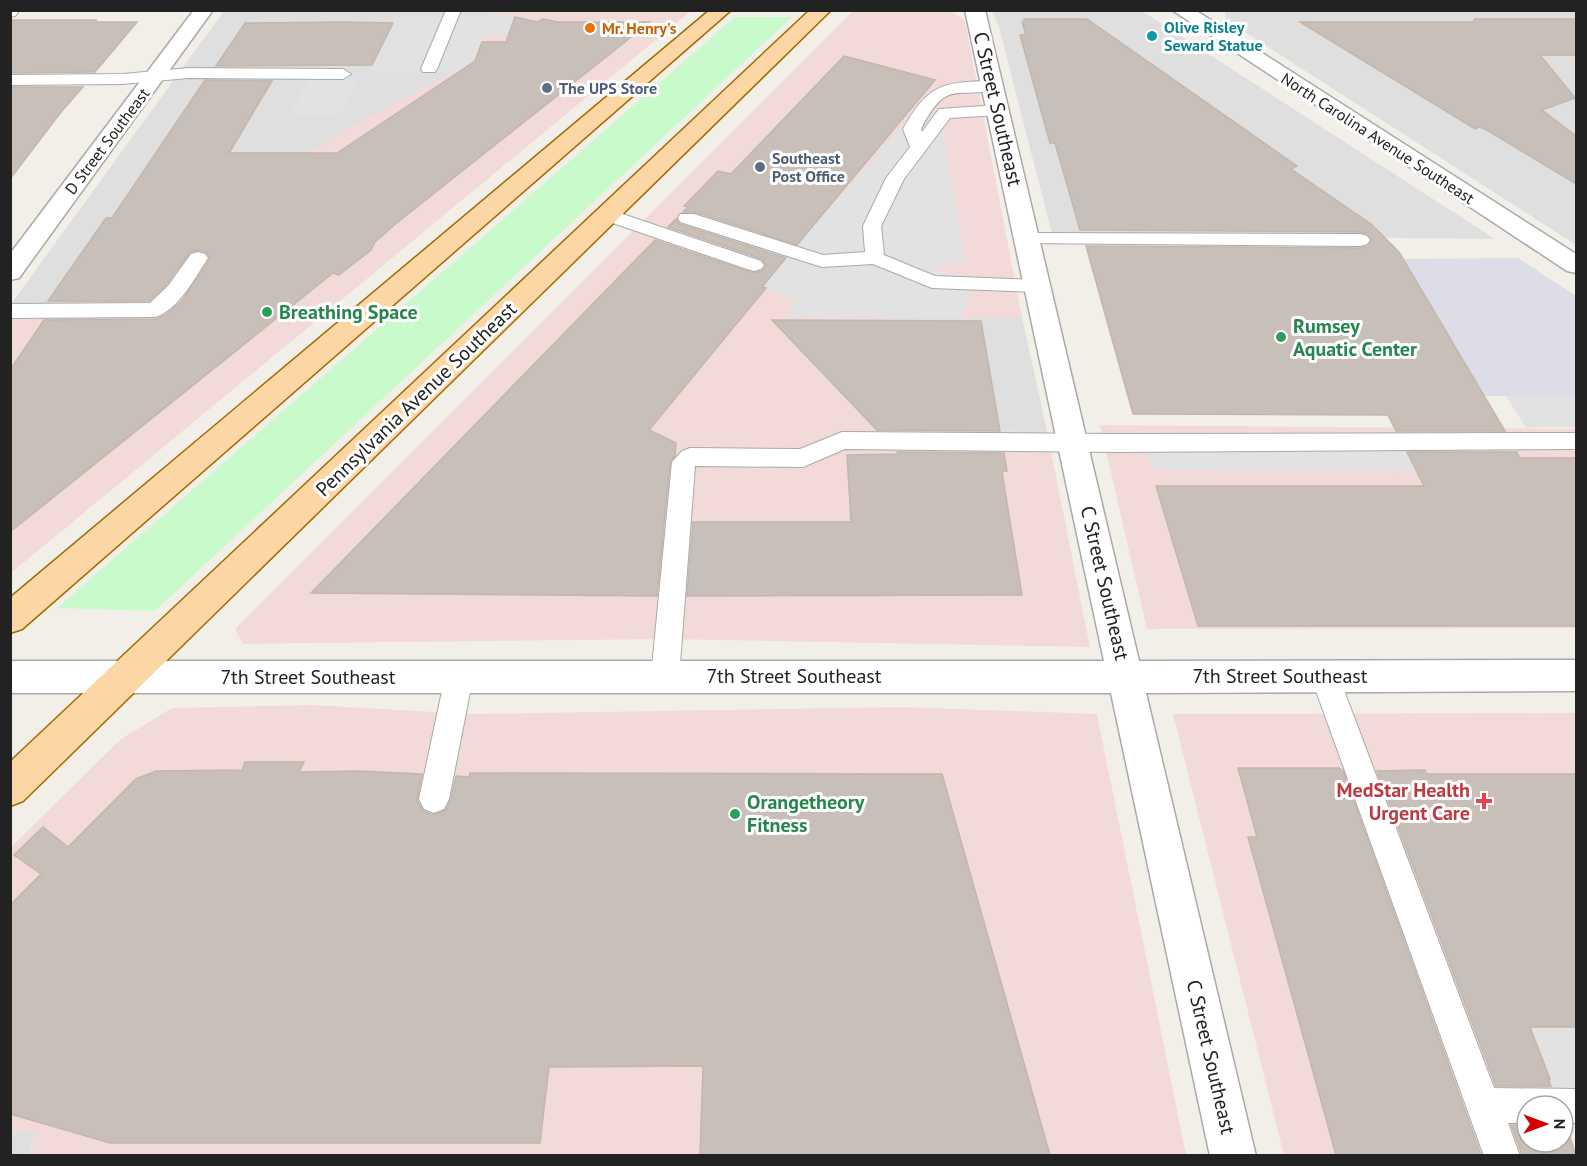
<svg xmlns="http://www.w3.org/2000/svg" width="1587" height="1166" viewBox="0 0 1587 1166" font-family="'PT Sans',sans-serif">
<rect width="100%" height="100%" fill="#f2efe9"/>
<!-- residential -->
<g fill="#e0dfdf">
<path d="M 224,11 L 494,11 L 468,74 L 177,277 L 146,314 L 11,304 Z"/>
<path d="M 992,11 L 1142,11 L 1495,239 L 1052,234 L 999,27 Z"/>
<path d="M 1225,11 L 1576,11 L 1576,245 L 1226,20 Z"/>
<path d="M 1022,317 L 1047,431 L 876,433 L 785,337 L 783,319 Z"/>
<path d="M 10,1131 L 37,1132 L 28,1155 L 11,1155 Z"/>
</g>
<!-- commercial -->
<g fill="#f2dad9">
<path d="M 494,11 L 691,11 L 11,573 L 11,313 L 146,313 L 177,277 L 220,205 L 352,126 L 452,73 L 468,74 Z"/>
<path d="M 853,11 L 951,11 L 965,21 L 1022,317 L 784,319 L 785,337 L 876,433 L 1047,431 L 1090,647 L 666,639 L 243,644 L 235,629 Z"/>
<path d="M 1100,425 L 1576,429 L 1576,628 L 1147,629 Z"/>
<path d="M 312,705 L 470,714 L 903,707 L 1097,714 L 1186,1155 L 28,1156 L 37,1133 L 11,1131 L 11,847 L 121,739 L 172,708 Z"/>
<path d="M 1576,713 L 1576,1098 L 1463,1098 L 1483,1155 L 1284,1155 L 1173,714 Z"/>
</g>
<!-- park -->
<path fill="#c8facc" d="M 735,17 L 792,17 L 155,611 L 57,608 Z"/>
<!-- parking -->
<g fill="#e2e2e2">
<path d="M 441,15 L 489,17 L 490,15 L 516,15 L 509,34 L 485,34 L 477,56 L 474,57 L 465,73 L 369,71 L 395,17 Z"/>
<path d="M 309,78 L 358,78 L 340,114 L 290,114 Z"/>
<path d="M 918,108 L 929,113 L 943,133 L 945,140 L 965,261 L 940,266 L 938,270 L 954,276 L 970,276 L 969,298 L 962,317 L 787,317 L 794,299 L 751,283 L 772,256 L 675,224 L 689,207 L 799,242 Z"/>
<path d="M 1506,396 L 1576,396 L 1576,427 L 1526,428 Z"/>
<path d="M 1144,444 L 1491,447 L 1506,473 L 1152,470 Z"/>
<path d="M 1576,1026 L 1576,1090 L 1556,1090 L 1530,1027 Z"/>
</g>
<!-- plaza -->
<path fill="#dddde8" d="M 1518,258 L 1576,296 L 1576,396 L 1485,396 L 1403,259 Z"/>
<!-- building -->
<g fill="#c7bfb8" stroke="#c4b6ab" stroke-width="1.5">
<path d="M 515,17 L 537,22 L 543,19 L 558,22 L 650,22 L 398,222 L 375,242 L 371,250 L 339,275 L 333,273 L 10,532 L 10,370 L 44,320 L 156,319 L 165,315 L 181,302 L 210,259 L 206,252 L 199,250 L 190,252 L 166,285 L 149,301 L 48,301 L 106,218 L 112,218 L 205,80 L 272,81 L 229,153 L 337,153 L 475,61 L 482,42 L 506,42 Z"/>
<path d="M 1024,19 L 1087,19 L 1297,166 L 1291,169 L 1371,224 L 1399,252 L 1505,431 L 1396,431 L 1388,415 L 1133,414 L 1086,246 L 1360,248 L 1368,246 L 1372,240 L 1368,234 L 1360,232 L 1080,230 L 1055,143 L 1050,143 L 1020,35 L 1026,35 L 1022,22 L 1024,22 Z"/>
<path d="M 1475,19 L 1576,19 L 1576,55 L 1540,55 L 1575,98 L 1542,110 L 1576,136 L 1576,184 L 1487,130 L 1479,127 L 1475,129 L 1300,22 L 1473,22 Z"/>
<path d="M 10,20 L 96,20 L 97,22 L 137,22 L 95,72 L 10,73 Z"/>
<path d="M 342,22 L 393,23 L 372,65 L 216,66 L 245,23 Z"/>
<path d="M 844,56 L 935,80 L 797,245 L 695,212 L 683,212 L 688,207 L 684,206 L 718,171 L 731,174 Z"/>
<path d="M 10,87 L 83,87 L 61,112 L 10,179 Z"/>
<path d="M 676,219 L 679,224 L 786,258 L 762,287 L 766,288 L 649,430 L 676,443 L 675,456 L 670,462 L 657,596 L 311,593 L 655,240 L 753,273 L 762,271 L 766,266 L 762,259 L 668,227 Z"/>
<path d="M 772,320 L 981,321 L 1000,431 L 877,430 Z"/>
<path d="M 897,452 L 1004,453 L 1007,471 L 1002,472 L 1022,595 L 687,596 L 693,522 L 851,522 L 847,455 L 899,454 Z"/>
<path d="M 1407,452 L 1517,452 L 1520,458 L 1576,458 L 1576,626 L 1198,626 L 1156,486 L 1424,486 Z"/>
<path d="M 245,762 L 304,762 L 299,772 L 359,771 L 422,774 L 417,800 L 423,811 L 433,815 L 446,810 L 451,799 L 456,776 L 469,777 L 470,773 L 942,774 L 1050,1155 L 700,1155 L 703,1066 L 549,1067 L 540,1143 L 110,1143 L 10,1114 L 10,905 L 41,874 L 14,855 L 43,827 L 68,847 L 136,779 L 156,771 L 242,770 Z"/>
<path d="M 1238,768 L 1339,768 L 1343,771 L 1481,1155 L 1336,1155 L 1248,837 L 1257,837 Z"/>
<path d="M 1425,770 L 1427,774 L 1576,774 L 1576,1027 L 1530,1027 L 1550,1079 L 1548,1079 L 1551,1086 L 1496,1086 L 1377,771 Z"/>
<path d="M 1511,1125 L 1527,1125 L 1527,1142 L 1563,1142 L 1563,1125 L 1566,1125 L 1576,1155 L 1522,1155 Z"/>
</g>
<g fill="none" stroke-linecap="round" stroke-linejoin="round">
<!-- service casing -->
<g stroke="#a9a9a9" stroke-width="2">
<g id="service">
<path d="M 10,10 L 20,10 L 15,16 L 10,17 Z"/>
<path d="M 446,10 L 461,10 L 437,69 L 435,72 L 423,72 L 421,69 Z"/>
<path d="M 188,68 L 343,69 L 351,74 L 343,79 L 188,78 L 123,84 L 10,85 L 10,75 L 123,74 Z"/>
<path d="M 993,81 L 1001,86 L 999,89 C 955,100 948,77 921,129 L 922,132 L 939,109 L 998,105 L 1006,110 L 998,115 L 950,118 L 904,179 L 881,226 L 884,255 L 935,276 L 1037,280 L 1044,281 L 1047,286 L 1044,291 L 1037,292 L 932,288 L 873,264 L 822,267 L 680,222 L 678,218 L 680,214 L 694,214 L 823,255 L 865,252 L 863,226 L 886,178 L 910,147 L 903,129 C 929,83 943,82 993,81 Z"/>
<path d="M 608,209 L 761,261 L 764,265 L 761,269 L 754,271 L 747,269 L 601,219 L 599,215 L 601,211 Z"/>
<path d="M 1028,233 L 1360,234 L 1367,236 L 1370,240 L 1367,244 L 1360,246 L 1021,243 L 1018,239 L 1021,235 Z"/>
<path d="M 198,252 L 205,254 L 208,258 C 195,277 179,310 155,317 L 10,318 L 10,304 L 150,303 L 168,286 L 191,254 Z"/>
<path d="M 842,432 L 1117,434 L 1576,433 L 1576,449 L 1117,452 L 845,449 L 803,467 L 695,466 L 679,677 L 675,686 L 665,689 L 655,686 L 651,677 L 672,462 L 682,451 L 690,448 L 800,449 Z"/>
<path d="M 459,665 L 469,668 L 473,677 L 449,799 L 444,809 L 434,813 L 424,809 L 419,799 L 445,677 L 449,668 Z"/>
<path d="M 1325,665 L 1335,668 L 1339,677 L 1494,1088 L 1576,1089 L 1576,1123 L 1563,1123 L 1563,1106 L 1527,1106 L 1527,1123 L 1508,1123 L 1520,1156 L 1484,1156 L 1311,677 L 1315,668 Z"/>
</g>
</g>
<!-- minor casing -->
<g stroke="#a9a9a9" stroke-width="3">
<g id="minor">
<path d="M 194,10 L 213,10 L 19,278 L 10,280 L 10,254 Z"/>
<path d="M 965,10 L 985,10 L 1139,661 L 1576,660 L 1576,691 L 1146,693 L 1256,1156 L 1210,1156 L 1111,693 L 127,693 L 115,688 L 109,677 L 115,666 L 127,661 L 1104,661 Z"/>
</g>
</g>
<!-- tertiary casing -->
<g stroke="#a9a9a9" stroke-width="3">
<g id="tertiary">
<path d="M 1172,10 L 1195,10 L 1576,254 L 1576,273 L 1567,271 Z"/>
<path d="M 10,661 L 127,661 L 139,666 L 145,677 L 139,688 L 127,693 L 10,693 Z"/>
</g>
</g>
<!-- primary casing -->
<g stroke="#a06b00" stroke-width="3">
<g id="primary">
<path d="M 710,10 L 731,10 L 22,629 L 10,633 L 10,598 Z"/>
<path d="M 810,10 L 831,10 L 23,801 L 10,806 L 10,762 Z"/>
</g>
</g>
<!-- service -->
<use href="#service" fill="#fff" fill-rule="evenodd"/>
<!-- minor -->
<use href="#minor" fill="#fff" fill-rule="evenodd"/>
<!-- tertiary -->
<use href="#tertiary" fill="#fff" fill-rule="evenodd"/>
<!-- primary -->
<use href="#primary" fill="#fcd6a4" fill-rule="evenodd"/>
</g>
<!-- markers -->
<circle fill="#e8710a" stroke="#fff" stroke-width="2" cx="590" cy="28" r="6"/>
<circle fill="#0f9aa8" stroke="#fff" stroke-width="2" cx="1152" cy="36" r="6"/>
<g fill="#5c6f8a" stroke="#fff" stroke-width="2">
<circle cx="547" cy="88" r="6"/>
<circle cx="760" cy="167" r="6"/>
</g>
<g fill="#2e9e5b" stroke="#fff" stroke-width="2">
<circle cx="267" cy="312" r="6"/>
<circle cx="1281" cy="337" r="6"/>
<circle cx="735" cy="814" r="6"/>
</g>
<path fill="#e0444e" stroke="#fff" stroke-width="2" d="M1481 792h6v6h6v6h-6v6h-6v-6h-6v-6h6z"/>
<g text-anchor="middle" stroke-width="6" stroke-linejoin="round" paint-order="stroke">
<!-- far-culture labels -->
<g font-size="16" font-weight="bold" fill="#0d838f" stroke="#fff" text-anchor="start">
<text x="1164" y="33">Olive Risley<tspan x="1164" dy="18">Seward Statue</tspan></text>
</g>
<!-- far-food labels -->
<g font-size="16" font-weight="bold" fill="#c56008" stroke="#fff" text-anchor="start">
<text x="602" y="34">Mr. Henry's</text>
</g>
<!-- far-service labels -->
<g font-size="16" font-weight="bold" fill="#4e5e75" stroke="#fff" text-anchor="start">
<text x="559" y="94">The UPS Store</text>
<text x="772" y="164">Southeast<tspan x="772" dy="18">Post Office</tspan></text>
</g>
<!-- far-street labels -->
<g font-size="16" fill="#222" stroke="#fff">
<text transform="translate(1378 138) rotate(33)" y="6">North Carolina Avenue Southeast</text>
<text transform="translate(107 141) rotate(-53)" y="6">D Street Southeast</text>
</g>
<!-- street labels -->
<g font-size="20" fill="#222" stroke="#fff">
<text transform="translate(998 109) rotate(77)" y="7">C Street Southeast</text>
<text transform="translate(416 399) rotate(-44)" y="7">Pennsylvania Avenue Southeast</text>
<text transform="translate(1105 583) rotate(77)" y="7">C Street Southeast</text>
<text x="794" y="683">7th Street Southeast</text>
<text x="1280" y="683">7th Street Southeast</text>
<text x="308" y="684">7th Street Southeast</text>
<text transform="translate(1211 1057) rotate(77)" y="7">C Street Southeast</text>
</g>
<!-- leisure labels -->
<g font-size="20" font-weight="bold" fill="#27864d" stroke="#fff" text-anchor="start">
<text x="279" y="319">Breathing Space</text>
<text x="1293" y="333">Rumsey<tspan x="1293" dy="23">Aquatic Center</tspan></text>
<text x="747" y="809">Orangetheory<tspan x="747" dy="23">Fitness</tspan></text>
</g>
<!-- health labels -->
<g font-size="20" font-weight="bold" fill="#be3a42" stroke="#fff" text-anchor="end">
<text x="1470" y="797">MedStar Health<tspan x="1470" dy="23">Urgent Care</tspan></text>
</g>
</g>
<!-- border -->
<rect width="1587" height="1166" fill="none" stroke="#222222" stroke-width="24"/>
<!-- north arrow -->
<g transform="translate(1545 1124) rotate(90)"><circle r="28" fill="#ffffff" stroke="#a7a7a7" stroke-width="1.5"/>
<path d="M0-4.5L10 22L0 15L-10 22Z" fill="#d40000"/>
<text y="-9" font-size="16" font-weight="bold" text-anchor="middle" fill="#222222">N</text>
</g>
</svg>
